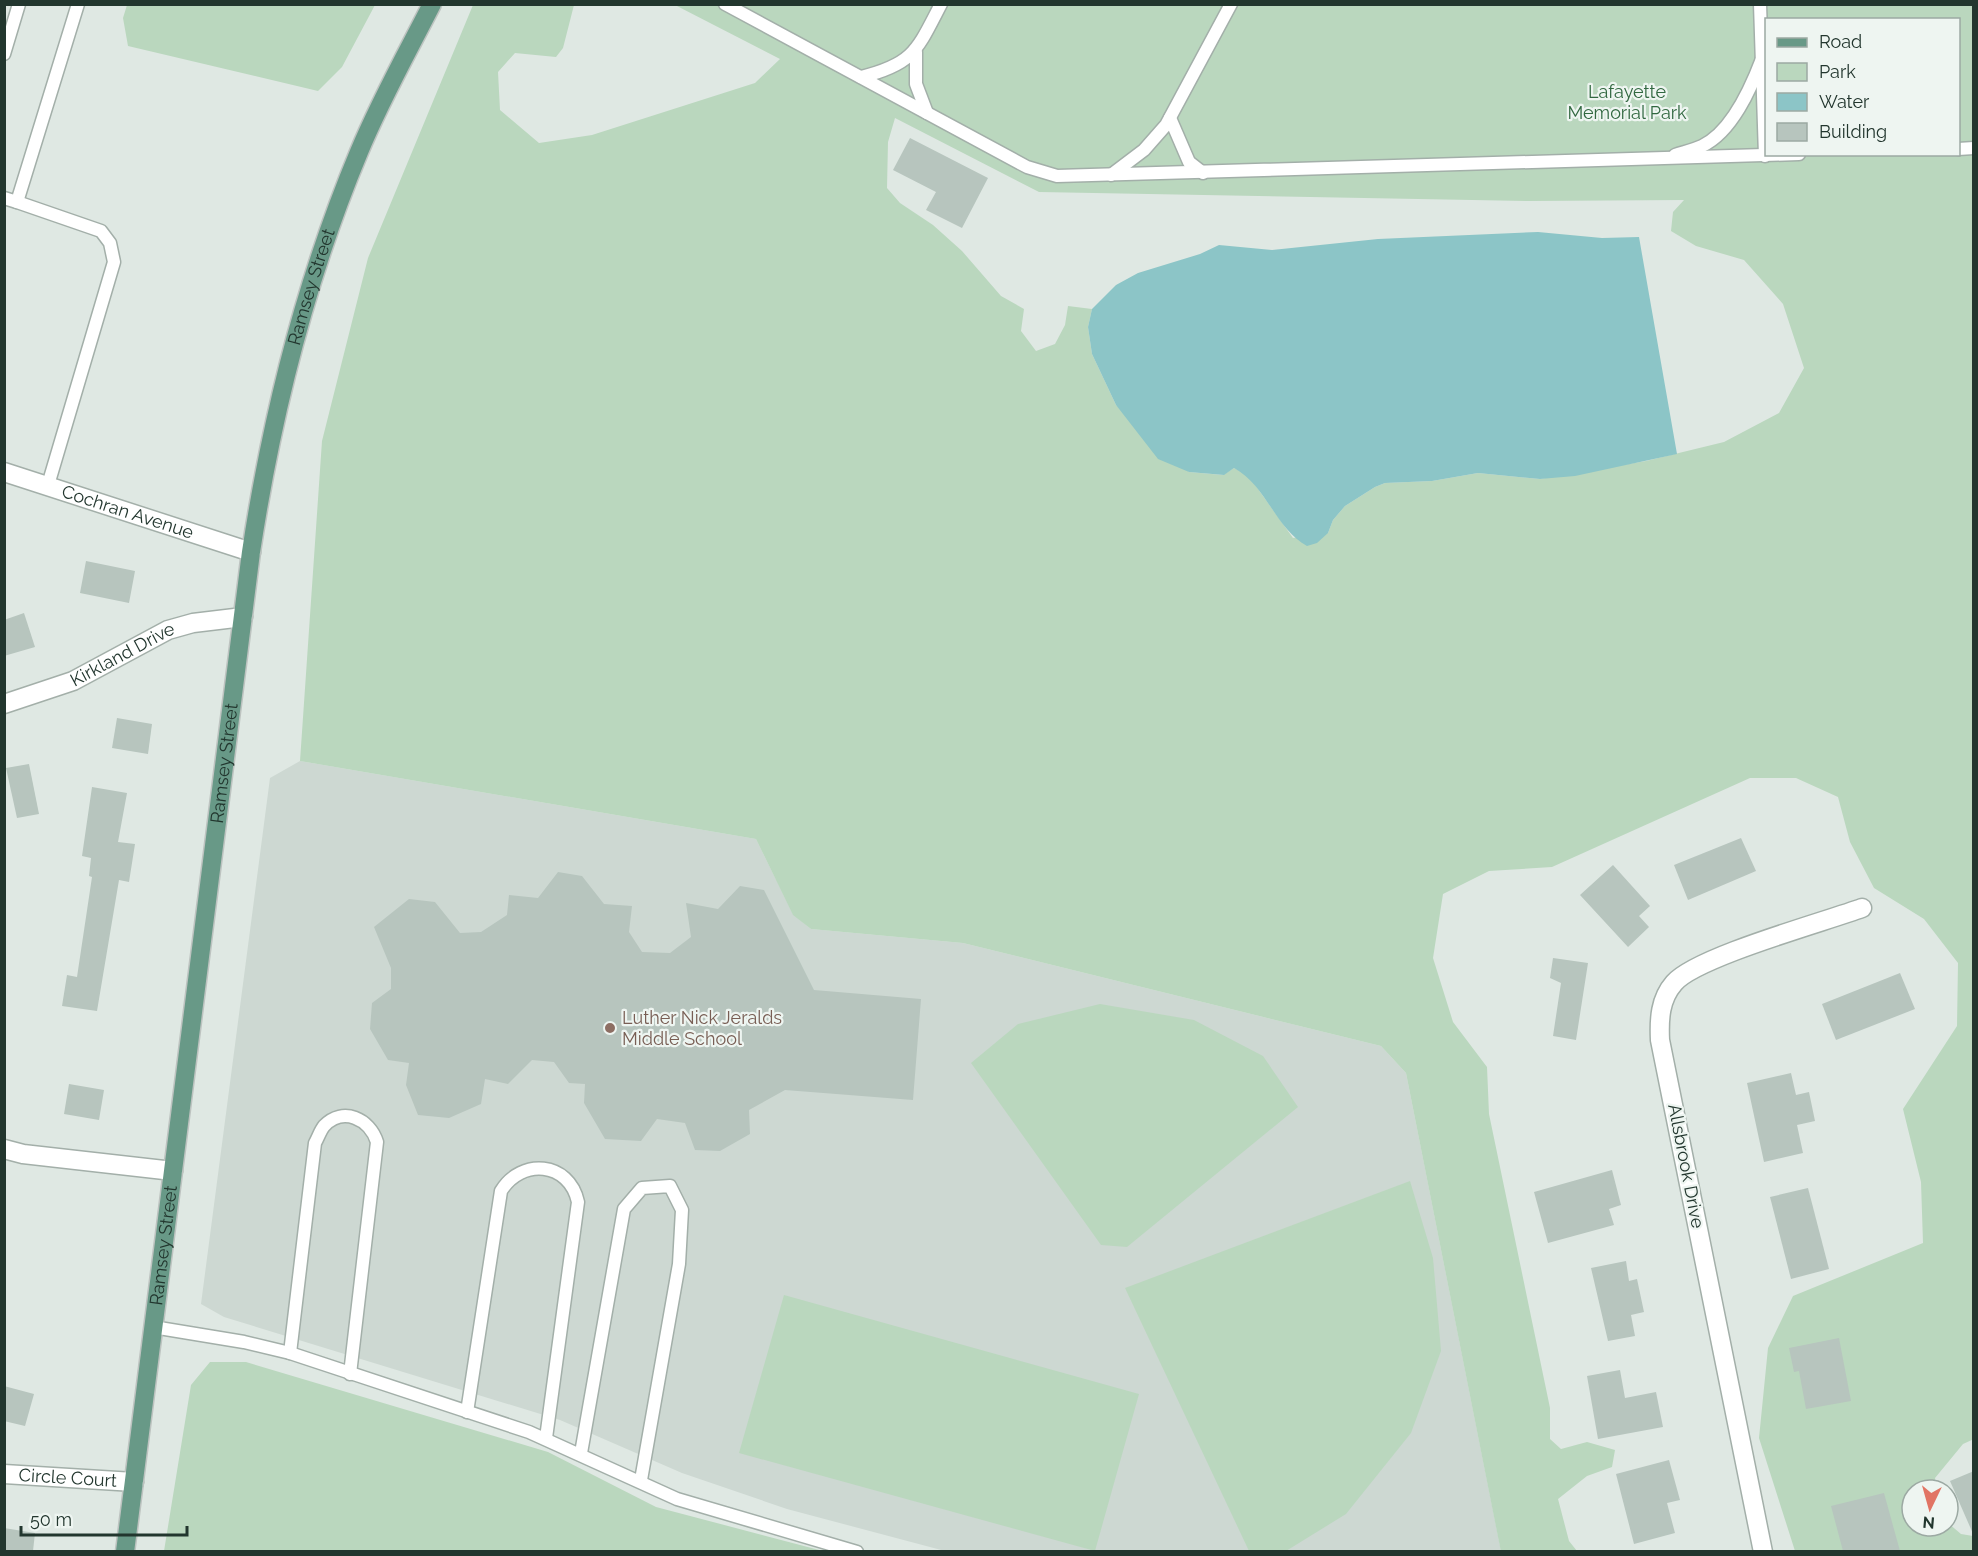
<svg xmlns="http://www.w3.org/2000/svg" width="1978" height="1556" viewBox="0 0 1978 1556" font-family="Raleway,sans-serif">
<rect width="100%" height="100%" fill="#dfe8e3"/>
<!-- built -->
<path fill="#cdd8d2" d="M 300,761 L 756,839 L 793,914 L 811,929 L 963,943 L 1381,1046 L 1406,1073 L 1501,1551 L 945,1551 L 787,1509 L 682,1473 L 560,1420 L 224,1317 L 201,1304 L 270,778 Z"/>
<!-- green -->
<g fill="#bad7be" fill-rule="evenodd">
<path d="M 127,5 L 127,4 L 375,5 L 342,67 L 318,91 L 128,46 L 123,18 Z"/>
<path d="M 473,5 L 574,5 L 563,48 L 556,57 L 515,53 L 498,72 L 500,110 L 539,143 L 592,135 L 755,83 L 780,59 L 675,5 L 1973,5 L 1974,1439 L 1963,1444 L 1935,1478 L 1937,1490 L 1912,1490 L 1912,1526 L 1948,1526 L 1948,1523 L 1961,1534 L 1973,1536 L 1973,1551 L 1795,1551 L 1759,1438 L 1768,1348 L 1793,1296 L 1923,1243 L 1921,1182 L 1903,1109 L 1957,1026 L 1958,963 L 1924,919 L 1874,888 L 1850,842 L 1838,797 L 1796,778 L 1750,778 L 1552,867 L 1489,871 L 1443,894 L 1433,958 L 1453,1022 L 1487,1067 L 1489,1114 L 1550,1408 L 1550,1439 L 1561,1449 L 1587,1442 L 1615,1450 L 1612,1467 L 1587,1476 L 1558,1499 L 1569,1541 L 1577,1551 L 1501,1552 L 1406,1073 L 1381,1046 L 963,943 L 811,929 L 793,915 L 756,839 L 300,761 L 322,441 L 368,258 ZM 1766,20 L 1958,20 L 1958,154 L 1766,154 ZM 895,118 L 1039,192 L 1530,201 L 1684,200 L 1673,212 L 1671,231 L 1696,246 L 1744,260 L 1783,304 L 1804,368 L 1779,413 L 1724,442 L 1646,461 L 1540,479 L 1478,473 L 1432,481 L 1385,483 L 1375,487 L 1345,506 L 1333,520 L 1328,533 L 1293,538 L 1248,475 L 1234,468 L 1223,475 L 1189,472 L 1116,405 L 1092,354 L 1088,327 L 1092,309 L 1068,306 L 1065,325 L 1055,344 L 1036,351 L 1021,331 L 1024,309 L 1001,296 L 962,251 L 933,225 L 900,203 L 887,188 L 888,142 Z"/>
<path d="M 1100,1004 L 1194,1020 L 1263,1056 L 1298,1107 L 1127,1247 L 1101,1245 L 971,1063 L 1018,1024 Z"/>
<path d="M 1410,1181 L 1433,1258 L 1441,1351 L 1411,1433 L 1346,1514 L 1286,1551 L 1249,1551 L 1125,1288 Z"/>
<path d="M 784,1295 L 1139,1394 L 1095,1551 L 739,1453 Z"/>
<path d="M 210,1362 L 246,1362 L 548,1452 L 656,1507 L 823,1551 L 164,1551 L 191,1385 Z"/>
</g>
<!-- water -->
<path fill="#8cc5c7" d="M 1538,232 L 1602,238 L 1639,237 L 1677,454 L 1575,476 L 1540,479 L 1478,473 L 1432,481 L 1385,483 L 1375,487 L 1345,506 L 1333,520 L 1328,533 L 1317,543 L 1307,546 C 1275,528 1266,485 1234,468 L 1224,475 L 1189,472 L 1158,459 L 1116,405 L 1092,354 L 1088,327 L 1092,309 L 1116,285 L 1138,273 L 1200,254 L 1219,245 L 1272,250 L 1378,239 Z"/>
<!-- building -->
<g fill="#b7c5be">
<path d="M 910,138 L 988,178 L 962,228 L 926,210 L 936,192 L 893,170 Z"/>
<path d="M 86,561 L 135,571 L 129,603 L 80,593 Z"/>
<path d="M 24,613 L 35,647 L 4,656 L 4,620 Z"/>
<path d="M 117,718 L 152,724 L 148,754 L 112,748 Z"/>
<path d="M 29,764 L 39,814 L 17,818 L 6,768 Z"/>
<path d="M 92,787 L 127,793 L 118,842 L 135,844 L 129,882 L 119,880 L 97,1011 L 62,1006 L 67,975 L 77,977 L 92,877 L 89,876 L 91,858 L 82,856 Z"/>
<path d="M 1741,838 L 1756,871 L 1688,900 L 1674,865 Z"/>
<path d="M 1613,865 L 1650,906 L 1639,916 L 1649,927 L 1628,947 L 1580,895 Z"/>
<path d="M 558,872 L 582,876 L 604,904 L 632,906 L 629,932 L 642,952 L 670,953 L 691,937 L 686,903 L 718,909 L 740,886 L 764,890 L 814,990 L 921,999 L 913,1100 L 785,1090 L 749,1110 L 750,1134 L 720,1151 L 695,1150 L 685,1123 L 657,1119 L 641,1141 L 605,1139 L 584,1103 L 585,1084 L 569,1083 L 554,1062 L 532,1060 L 508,1084 L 485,1079 L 481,1104 L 449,1118 L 418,1115 L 406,1085 L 409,1063 L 388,1060 L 370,1029 L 372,1003 L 391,989 L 391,968 L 374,927 L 409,899 L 435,902 L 460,933 L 481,932 L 507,915 L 509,895 L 538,898 Z"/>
<path d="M 1553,958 L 1588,963 L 1576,1040 L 1553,1036 L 1561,983 L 1550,978 Z"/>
<path d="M 1900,973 L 1915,1009 L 1836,1040 L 1822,1004 Z"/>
<path d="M 1791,1073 L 1796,1095 L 1809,1092 L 1815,1121 L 1797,1125 L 1803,1153 L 1764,1162 L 1747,1083 Z"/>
<path d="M 69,1084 L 104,1090 L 99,1120 L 64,1114 Z"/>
<path d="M 1612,1170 L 1621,1205 L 1609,1209 L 1614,1225 L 1548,1243 L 1534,1192 Z"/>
<path d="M 1808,1188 L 1829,1269 L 1791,1279 L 1770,1197 Z"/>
<path d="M 1626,1261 L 1629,1281 L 1637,1279 L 1644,1312 L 1631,1315 L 1635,1336 L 1608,1341 L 1591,1268 Z"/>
<path d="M 1839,1338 L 1851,1401 L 1806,1409 L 1799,1371 L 1794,1372 L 1789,1348 Z"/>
<path d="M 1620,1370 L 1625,1398 L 1656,1392 L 1663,1427 L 1598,1439 L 1587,1376 Z"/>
<path d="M 4,1386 L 34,1394 L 25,1426 L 4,1421 Z"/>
<path d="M 1669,1460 L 1680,1500 L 1667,1503 L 1675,1533 L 1634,1544 L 1616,1474 Z"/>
<path d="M 1974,1471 L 1974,1536 L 1950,1481 Z"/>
<path d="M 1884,1493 L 1900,1551 L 1843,1551 L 1831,1506 Z"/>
<path d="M 4,1528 L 35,1533 L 33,1551 L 4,1551 Z"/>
</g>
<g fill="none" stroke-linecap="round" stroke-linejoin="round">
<!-- lane casing -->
<g stroke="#a3afa9" stroke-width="15">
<g id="lane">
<path d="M 725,4 L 1027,167 L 1057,176 L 1799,154"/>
<path d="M 1760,4 L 1765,156"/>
<path d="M 916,52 L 916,84 L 927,113"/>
<path d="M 4,54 L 19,4"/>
<path d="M 861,77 C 914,64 917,50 941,4"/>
<path d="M 1170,118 L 1189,162 L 1203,173"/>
<path d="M 1958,149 L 1974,148"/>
<path d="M 1675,155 C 1684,152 1693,150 1702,146 C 1732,132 1751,88 1762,59"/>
<path d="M 1111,175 L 1144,150 L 1166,125 L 1231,4"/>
<path d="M 4,198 L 17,202 L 78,4"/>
<path d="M 17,202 L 101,231 L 110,243 L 114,262 L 48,485"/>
<path d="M 153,1327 L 244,1342 L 290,1353 L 529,1432 L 677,1499 L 857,1552"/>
<path d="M 290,1353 L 315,1143 C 318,1138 320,1131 324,1126 C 343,1106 370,1119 377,1142 L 350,1374"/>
<path d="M 467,1412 L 501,1191 C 521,1158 569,1161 578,1202 L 546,1438"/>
<path d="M 581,1453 L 624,1209 L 642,1188 L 670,1186 L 682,1210 L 679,1264 L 641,1480"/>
</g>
</g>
<!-- street casing -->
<g stroke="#a3afa9" stroke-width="21">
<g id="street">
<path id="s1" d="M 4,472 L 251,552"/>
<path id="s2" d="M 4,704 L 73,681 L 168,630 L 193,623 L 243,617"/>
<path d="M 4,1149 L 23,1154 L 173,1171"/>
<path id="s3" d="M 4,1474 L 134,1482"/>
<path d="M 1763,1552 L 1660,1040 C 1659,1019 1660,999 1674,983 C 1696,957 1824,922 1862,908"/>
</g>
</g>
<!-- primary casing -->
<g stroke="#bdc3c0" stroke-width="21">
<g id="primary">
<path id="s4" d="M 125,1552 L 251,552 C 272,414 305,281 359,152 C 380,101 407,53 432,4"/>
</g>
</g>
<!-- lane -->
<use href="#lane" stroke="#fff" stroke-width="12"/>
<!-- street -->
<use href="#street" stroke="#fff" stroke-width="18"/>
<!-- primary -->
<use href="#primary" stroke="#689987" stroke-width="18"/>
</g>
<!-- markers -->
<circle fill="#8d6e63" stroke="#eef5f1" stroke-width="2" cx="610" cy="1028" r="6"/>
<g text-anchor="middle" stroke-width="4.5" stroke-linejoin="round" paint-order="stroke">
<!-- park labels -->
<g font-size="18" fill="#316840" stroke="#eef5f1">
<text x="1627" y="98">Lafayette<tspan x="1627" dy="21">Memorial Park</tspan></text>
</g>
<!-- street labels -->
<g font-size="18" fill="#22362e" stroke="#eef5f1">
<text dy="6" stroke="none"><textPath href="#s4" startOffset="1280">Ramsey Street</textPath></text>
<text dy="6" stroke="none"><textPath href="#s1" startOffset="130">Cochran Avenue</textPath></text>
<text dy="6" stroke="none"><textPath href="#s2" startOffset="129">Kirkland Drive</textPath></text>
<text dy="6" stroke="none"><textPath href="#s4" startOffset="795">Ramsey Street</textPath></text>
<text transform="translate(1686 1166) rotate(79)" y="6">Allsbrook Drive</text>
<text dy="6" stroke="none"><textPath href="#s4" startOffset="309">Ramsey Street</textPath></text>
<text dy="6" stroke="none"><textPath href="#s3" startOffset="64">Circle Court</textPath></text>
</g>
<!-- education labels -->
<g font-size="18" fill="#785e54" stroke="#eef5f1" text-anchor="start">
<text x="622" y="1024">Luther Nick Jeralds<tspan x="622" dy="21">Middle School</tspan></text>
</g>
</g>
<!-- border -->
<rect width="1978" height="1556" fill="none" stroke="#22362e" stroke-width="12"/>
<!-- legend -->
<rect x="1765" y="18" width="195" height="138" fill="#eef5f1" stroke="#9ca9a3" stroke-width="1.5"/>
<rect x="1777" y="38" width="30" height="9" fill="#689987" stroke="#9ca9a3" stroke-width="1.5"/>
<text x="1819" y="48" font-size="18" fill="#22362e">Road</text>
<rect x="1777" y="63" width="30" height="18" fill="#bad7be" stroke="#9ca9a3" stroke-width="1.5"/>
<text x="1819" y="78" font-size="18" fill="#22362e">Park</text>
<rect x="1777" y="93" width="30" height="18" fill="#8cc5c7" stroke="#9ca9a3" stroke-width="1.5"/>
<text x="1819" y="108" font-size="18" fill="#22362e">Water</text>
<rect x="1777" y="123" width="30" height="18" fill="#b7c5be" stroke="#9ca9a3" stroke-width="1.5"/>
<text x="1819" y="138" font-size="18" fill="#22362e">Building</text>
<!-- north arrow -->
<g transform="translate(1930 1508) rotate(185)"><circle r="28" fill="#eef5f1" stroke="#9ca9a3" stroke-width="1.5"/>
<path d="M0-4.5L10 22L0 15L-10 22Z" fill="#e17464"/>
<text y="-9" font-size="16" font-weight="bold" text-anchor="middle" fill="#22362e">N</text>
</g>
<!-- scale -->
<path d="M21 1526v9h166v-9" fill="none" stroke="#22362e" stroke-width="3"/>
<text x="30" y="1526" font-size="18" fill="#22362e" stroke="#eef5f1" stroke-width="4.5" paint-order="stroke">50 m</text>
</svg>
